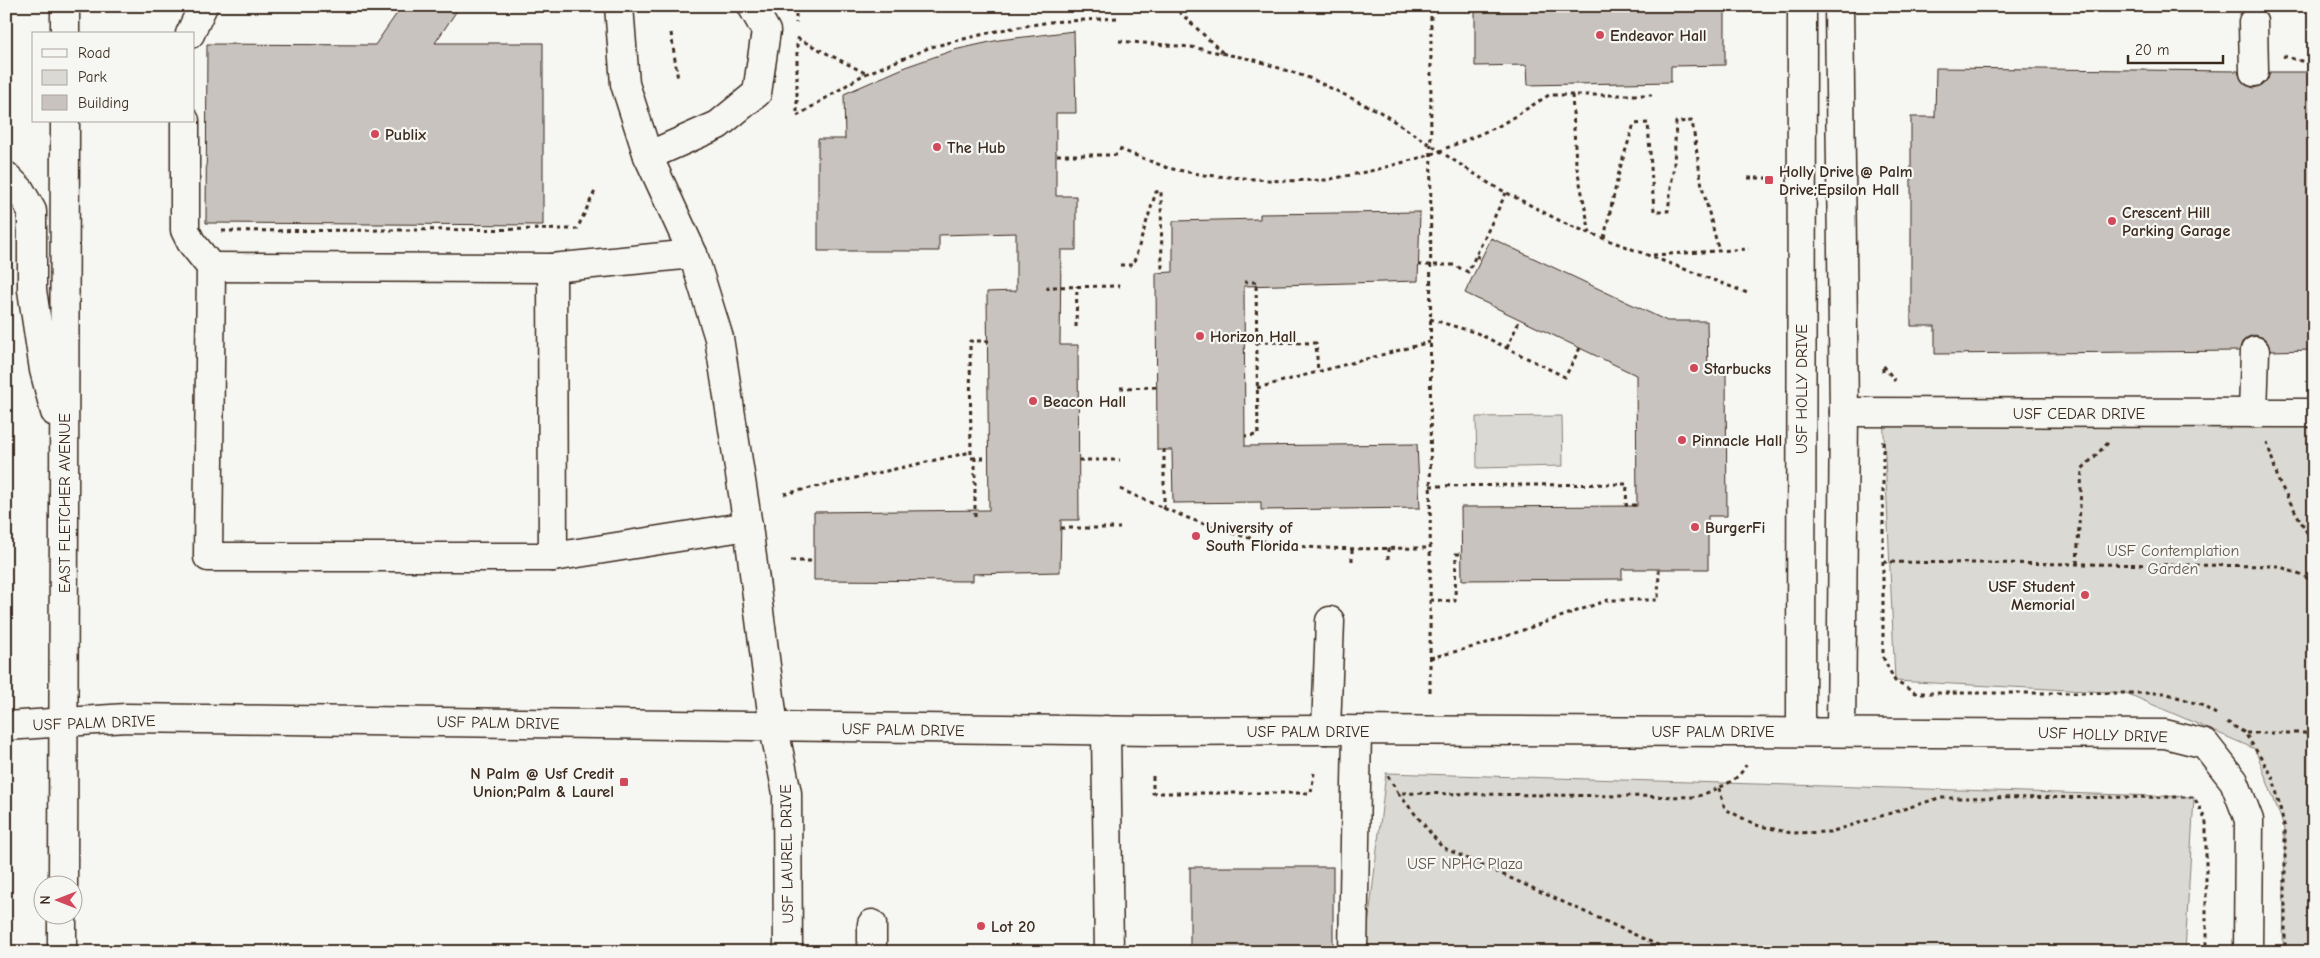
<svg xmlns="http://www.w3.org/2000/svg" width="2320" height="958" viewBox="0 0 2320 958" font-family="'Comic Neue',sans-serif">
<rect width="100%" height="100%" fill="#f6f6f2"/>
<filter id="ink" filterUnits="userSpaceOnUse"><feTurbulence type="fractalNoise" baseFrequency=".02" numOctaves="2"/><feDisplacementMap in="SourceGraphic" scale="10" xChannelSelector="R" yChannelSelector="G"/><feConvolveMatrix kernelMatrix="1 2 1 2 8 2 1 2 1" color-interpolation-filters="sRGB"/></filter>
<g filter="url(#ink)">
<!-- green -->
<g fill="#dad9d3" stroke="#8a8278">
<path d="M 1883,412 L 2314,421 L 2314,952 L 2283,952 L 2285,829 L 2255,749 L 2126,693 L 1895,681 Z"/>
<path d="M 1562,416 L 1563,466 L 1477,468 L 1476,417 Z"/>
<path d="M 1386,773 L 2194,797 L 2185,952 L 1365,952 Z"/>
</g>
<!-- building -->
<g fill="#c8c3be" stroke="#3b2a1e">
<path d="M 402,6 L 460,6 L 435,43 L 543,43 L 543,225 L 206,223 L 207,44 L 375,45 Z"/>
<path d="M 1475,6 L 1725,6 L 1725,65 L 1671,66 L 1671,82 L 1528,85 L 1527,65 L 1475,66 Z"/>
<path d="M 1074,31 L 1076,113 L 1056,113 L 1056,196 L 1076,196 L 1076,250 L 1061,250 L 1060,345 L 1078,345 L 1079,520 L 1061,520 L 1060,572 L 973,574 L 973,581 L 814,580 L 814,512 L 989,510 L 987,292 L 1016,291 L 1016,233 L 939,235 L 939,251 L 818,251 L 818,139 L 845,139 L 844,94 L 908,66 L 954,50 L 999,40 Z"/>
<path d="M 1936,68 L 2238,71 L 2241,80 L 2246,85 L 2254,88 L 2262,85 L 2268,79 L 2270,72 L 2314,72 L 2314,350 L 2270,351 L 2268,343 L 2264,338 L 2255,335 L 2248,337 L 2242,342 L 2239,351 L 1935,354 L 1935,326 L 1911,326 L 1911,117 L 1935,117 Z"/>
<path d="M 1420,212 L 1418,281 L 1244,286 L 1245,446 L 1417,444 L 1420,508 L 1261,510 L 1261,502 L 1173,503 L 1172,450 L 1157,450 L 1156,273 L 1173,272 L 1173,221 L 1260,219 L 1260,214 Z"/>
<path d="M 1491,238 L 1667,321 L 1707,321 L 1708,375 L 1726,374 L 1727,516 L 1708,516 L 1708,569 L 1622,569 L 1622,579 L 1462,580 L 1461,507 L 1637,506 L 1636,375 L 1465,293 Z"/>
<rect x="1190" y="867" width="143" height="85"/>
</g>
<g fill="none" stroke-linecap="round" stroke-linejoin="round">
<!-- minor casing -->
<g stroke="#3b2a1e" stroke-width="31">
<g id="minor">
<path d="M 619,6 L 625,84 L 648,156 L 693,254 L 719,338 L 748,526 L 774,728 L 787,793 L 788,952"/>
<path d="M 1839,6 L 1844,412 L 1841,732"/>
<path d="M 2253,22 L 2254,72"/>
<path d="M 190,34 L 203,6"/>
<path d="M 185,121 L 185,230 L 191,242 L 211,267 L 208,557 L 553,557 L 748,526"/>
<path d="M 648,156 L 718,125 L 757,93 L 766,31 L 752,6"/>
<path d="M 211,267 L 552,268 L 693,254"/>
<path d="M 552,268 L 553,557"/>
<path d="M 1844,412 L 2314,413"/>
<path d="M 2253,413 L 2255,351"/>
<path d="M 6,726 L 126,718 L 1153,731 L 1326,730 L 2165,734 L 2205,744 L 2234,781 L 2249,820 L 2248,952"/>
<path d="M 1106,730 L 1109,952"/>
<path d="M 1326,730 L 1330,621"/>
<path d="M 1801,732 L 1802,6"/>
<path d="M 872,924 L 872,952"/>
<path d="M 1353,952 L 1357,731"/>
</g>
</g>
<!-- major casing -->
<g stroke="#3b2a1e" stroke-width="31">
<g id="major">
<path d="M 65,34 L 65,6"/>
<path d="M 6,176 L 20,190 L 32,211 L 32,290 L 44,370 L 55,412"/>
<path d="M 63,886 L 65,121"/>
<path d="M 62,952 L 62,916"/>
</g>
</g>
<!-- path -->
<g stroke="#3b2a1e" stroke-width="3" stroke-dasharray="4 4" stroke-linecap="butt">
<path d="M 796,6 L 796,23"/>
<path d="M 1173,6 L 1223,53"/>
<path d="M 671,33 L 678,80"/>
<path d="M 797,38 L 865,73"/>
<path d="M 1119,41 L 1191,47 L 1255,60 L 1312,79 L 1380,112 L 1490,184 L 1566,224 L 1750,294"/>
<path d="M 797,44 L 797,116"/>
<path d="M 2283,56 L 2312,64 L 2312,108 L 2314,108"/>
<path d="M 1572,95 L 1576,163 L 1590,233"/>
<path d="M 797,116 L 863,75 L 931,47 L 1001,30 L 1050,22 L 1119,18"/>
<path d="M 1119,149 L 1168,168 L 1204,175 L 1281,181 L 1326,180 L 1375,170 L 1430,155 L 1499,126 L 1549,95 L 1652,95"/>
<path d="M 1057,155 L 1119,155"/>
<path d="M 1748,178 L 1771,178"/>
<path d="M 222,231 L 577,229 L 596,189"/>
<path d="M 1604,238 L 1620,168 L 1634,124 L 1648,123 L 1654,211 L 1668,211 L 1674,164 L 1676,122 L 1692,121 L 1702,186 L 1719,251"/>
<path d="M 1653,255 L 1749,249"/>
<path d="M 1476,256 L 1481,258"/>
<path d="M 1120,265 L 1133,265 L 1156,192 L 1161,191 L 1162,273"/>
<path d="M 1418,265 L 1454,265 L 1468,272 L 1506,193"/>
<path d="M 1244,282 L 1256,282 L 1258,435 L 1245,436"/>
<path d="M 1048,290 L 1048,287 L 1120,286"/>
<path d="M 1430,319 L 1477,333 L 1565,377 L 1580,348"/>
<path d="M 1076,327 L 1077,286"/>
<path d="M 1257,342 L 1316,343 L 1318,372"/>
<path d="M 1507,348 L 1519,321"/>
<path d="M 1883,372 L 1883,365 L 1895,381"/>
<path d="M 1120,388 L 1157,387"/>
<path d="M 1257,388 L 1430,342"/>
<path d="M 1883,441 L 1883,657 L 1895,681 L 1915,693 L 2165,693 L 2201,705 L 2216,714"/>
<path d="M 2267,442 L 2279,482 L 2314,545"/>
<path d="M 1164,449 L 1164,510"/>
<path d="M 975,458 L 971,458 L 970,341 L 989,341"/>
<path d="M 1079,460 L 1120,460"/>
<path d="M 1430,486 L 1627,484 L 1626,505 L 1637,505"/>
<path d="M 1120,489 C 1167,510 1212,530 1263,541 C 1318,552 1375,548 1430,548"/>
<path d="M 784,494 L 971,452"/>
<path d="M 975,517 L 975,458 L 989,458"/>
<path d="M 1061,528 L 1120,528"/>
<path d="M 1388,548 L 1388,559"/>
<path d="M 1352,549 L 1352,563"/>
<path d="M 791,561 L 814,561"/>
<path d="M 1883,562 L 2279,566 L 2314,581"/>
<path d="M 2077,564 L 2082,469 L 2108,443"/>
<path d="M 1430,600 L 1455,601 L 1456,554 L 1462,554"/>
<path d="M 1430,658 L 1481,645 L 1608,600 L 1658,600 L 1659,569"/>
<path d="M 1430,692 L 1431,6"/>
<path d="M 2227,722 L 2245,733 L 2273,777 L 2285,829 L 2285,952"/>
<path d="M 2246,733 L 2314,733"/>
<path d="M 1153,776 L 1153,793 L 1311,793 L 1314,773"/>
<path d="M 1388,776 L 1398,793 L 1696,797 C 1713,790 1738,783 1746,765"/>
<path d="M 1719,788 L 1725,809 L 1756,825 L 1791,833 L 1830,832 L 1939,798 L 2194,797 L 2206,821 L 2206,952"/>
<path d="M 1398,793 L 1442,847 L 1673,952"/>
<path d="M 1755,952 L 1775,947 L 1788,952"/>
</g>
<!-- minor -->
<use href="#minor" stroke="#f6f6f2" stroke-width="28"/>
<!-- major -->
<use href="#major" stroke="#f6f6f2" stroke-width="28"/>
</g>
</g>
<!-- markers -->
<g fill="#d1495b" stroke="#f6f6f2" stroke-width="2">
<circle cx="1600" cy="35" r="5"/>
<circle cx="375" cy="134" r="5"/>
<circle cx="937" cy="147" r="5"/>
<rect x="1764" y="175" width="10" height="10" rx="2.5"/>
<circle cx="2112" cy="221" r="5"/>
<circle cx="1200" cy="336" r="5"/>
<circle cx="1694" cy="368" r="5"/>
<circle cx="1033" cy="401" r="5"/>
<circle cx="1682" cy="440" r="5"/>
<circle cx="1695" cy="527" r="5"/>
<circle cx="1196" cy="536" r="5"/>
<circle cx="2085" cy="595" r="5"/>
<rect x="619" y="777" width="10" height="10" rx="2.5"/>
<circle cx="981" cy="926" r="5"/>
</g>
<g text-anchor="middle" stroke-width="4.5" stroke-linejoin="round" paint-order="stroke">
<!-- poi labels -->
<g font-size="16" font-weight="bold" fill="#3b2a1e" stroke="#f6f6f2" text-anchor="start">
<text x="1610" y="41">Endeavor Hall</text>
<text x="385" y="140">Publix</text>
<text x="947" y="153">The Hub</text>
<text x="1779" y="177">Holly Drive @ Palm<tspan x="1779" dy="18">Drive;Epsilon Hall</tspan></text>
<text x="2122" y="218">Crescent Hill<tspan x="2122" dy="18">Parking Garage</tspan></text>
<text x="1210" y="342">Horizon Hall</text>
<text x="1704" y="374">Starbucks</text>
<text x="1043" y="407">Beacon Hall</text>
<text x="1692" y="446">Pinnacle Hall</text>
<text x="1206" y="533">University of<tspan x="1206" dy="18">South Florida</tspan></text>
<text x="1705" y="533">BurgerFi</text>
<text x="2075" y="592" text-anchor="end">USF Student<tspan x="2075" dy="18">Memorial</tspan></text>
<text x="614" y="779" text-anchor="end">N Palm @ Usf Credit<tspan x="614" dy="18">Union;Palm &amp; Laurel</tspan></text>
<text x="991" y="932">Lot 20</text>
</g>
<!-- street labels -->
<g font-size="16" fill="#3b2a1e" stroke="#f6f6f2">
<text transform="translate(1801 389) rotate(-90)" y="6">USF HOLLY DRIVE</text>
<text x="2079" y="419">USF CEDAR DRIVE</text>
<text transform="translate(64 503) rotate(-90)" y="6">EAST FLETCHER AVENUE</text>
<text transform="translate(94 722) rotate(-2)" y="6">USF PALM DRIVE</text>
<text transform="translate(498 722) rotate(1)" y="6">USF PALM DRIVE</text>
<text transform="translate(903 729) rotate(1)" y="6">USF PALM DRIVE</text>
<text x="1308" y="737">USF PALM DRIVE</text>
<text x="1713" y="737">USF PALM DRIVE</text>
<text transform="translate(2103 734) rotate(2)" y="6">USF HOLLY DRIVE</text>
<text transform="translate(786 854) rotate(-91)" y="6">USF LAUREL DRIVE</text>
</g>
<!-- park labels -->
<g font-size="16" fill="#63564b" stroke="#f6f6f2">
<text x="2173" y="556">USF Contemplation<tspan x="2173" dy="18">Garden</tspan></text>
<text x="1465" y="869">USF NPHC Plaza</text>
</g>
</g>
<!-- margin -->
<rect width="2320" height="958" fill="none" stroke="#f6f6f2" stroke-width="25"/>
<rect x="12" y="12" width="2295" height="933" fill="none" stroke="#3b2a1e" stroke-width="2" filter="url(#ink)"/>
<!-- legend -->
<rect x="32" y="32" width="162" height="90" fill="#f6f6f2" stroke="#aba49d"/>
<rect x="42" y="49" width="25" height="8" fill="#f6f6f2" stroke="#aba49d"/>
<text x="78" y="58" font-size="15" fill="#3b2a1e">Road</text>
<rect x="42" y="70" width="25" height="15" fill="#dad9d3" stroke="#aba49d"/>
<text x="78" y="82" font-size="15" fill="#3b2a1e">Park</text>
<rect x="42" y="95" width="25" height="15" fill="#c8c3be" stroke="#aba49d"/>
<text x="78" y="108" font-size="15" fill="#3b2a1e">Building</text>
<!-- north arrow -->
<g transform="translate(58 900) rotate(270)"><circle r="24" fill="#f6f6f2" stroke="#aba49d"/>
<path d="M0-4L9 19L0 12L-9 19Z" fill="#d1495b"/>
<text y="-8" font-size="14" font-weight="bold" text-anchor="middle" fill="#3b2a1e">N</text>
</g>
<!-- scale -->
<path d="M2128 55v8h95v-8" fill="none" stroke="#3b2a1e" stroke-width="2.5"/>
<text x="2135" y="55" font-size="15" fill="#3b2a1e" stroke="#f6f6f2" stroke-width="4" paint-order="stroke">20 m</text>
</svg>
